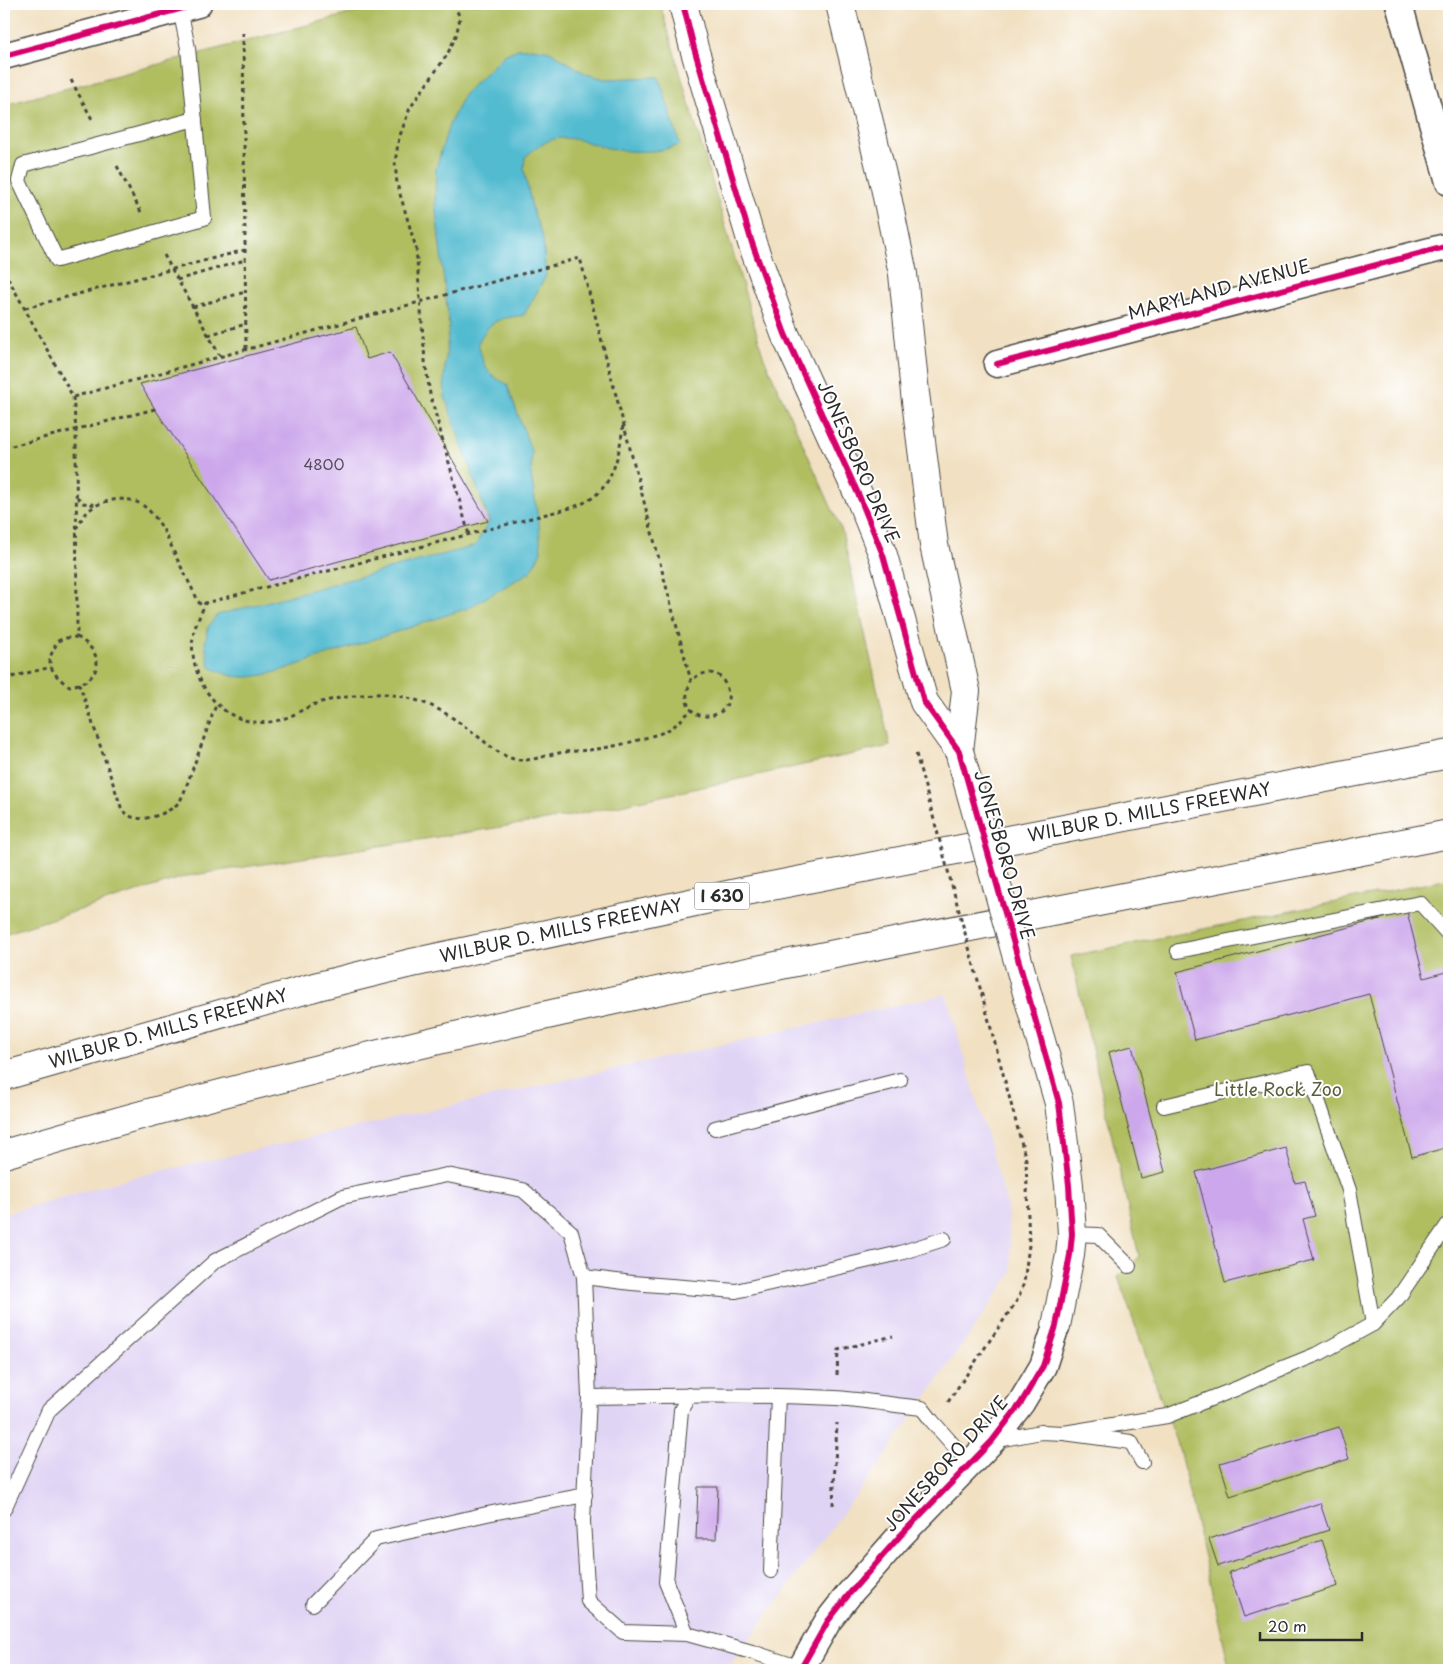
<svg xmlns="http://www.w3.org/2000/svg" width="1453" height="1674" viewBox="0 0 1453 1674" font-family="'Playpen Sans',sans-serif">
<rect width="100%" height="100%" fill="#fff"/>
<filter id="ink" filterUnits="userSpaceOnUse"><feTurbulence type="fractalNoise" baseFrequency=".02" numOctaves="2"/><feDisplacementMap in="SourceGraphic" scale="10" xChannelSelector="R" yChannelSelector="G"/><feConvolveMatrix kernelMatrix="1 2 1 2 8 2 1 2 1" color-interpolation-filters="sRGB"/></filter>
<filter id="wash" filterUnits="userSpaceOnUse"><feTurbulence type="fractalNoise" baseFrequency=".0096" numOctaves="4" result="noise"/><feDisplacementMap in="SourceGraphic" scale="20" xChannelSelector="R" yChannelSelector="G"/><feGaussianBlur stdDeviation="1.12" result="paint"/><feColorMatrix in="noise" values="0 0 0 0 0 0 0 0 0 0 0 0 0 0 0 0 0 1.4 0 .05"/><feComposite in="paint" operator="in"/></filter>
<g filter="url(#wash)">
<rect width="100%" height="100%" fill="#f1e0c1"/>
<!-- built -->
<path fill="#e0d4f4" d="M 946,994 L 1007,1205 L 1012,1273 L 881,1462 L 726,1670 L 4,1670 L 4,1214 L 130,1178 Z"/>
<!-- green -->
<g fill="#b0be61" stroke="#6e7446">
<path d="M 387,4 L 660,4 L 764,358 L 842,531 L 890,746 L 566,817 L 187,876 L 4,934 L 4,105 Z"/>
<path d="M 1449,879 L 1449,1670 L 1230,1670 L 1180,1453 L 1118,1277 L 1139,1256 L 1071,956 Z"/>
</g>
<!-- water -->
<path fill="#53bbd0" stroke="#3f737e" d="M 533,48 L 550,51 L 586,74 L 606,79 L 659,77 L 680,145 C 659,153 630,153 608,148 C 591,144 568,134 551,140 C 542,143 532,151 525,157 L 524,169 L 532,208 L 543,239 L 546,276 L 524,315 C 498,319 491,319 478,343 C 485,368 484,372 507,384 L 532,453 L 531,474 L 539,525 L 541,552 L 530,572 L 468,608 L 276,672 C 249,679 234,680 210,667 L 205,645 L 208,627 L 217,615 L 475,546 L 489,521 L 445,397 L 444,377 L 449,325 L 435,203 L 436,168 L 449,125 L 464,94 L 504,55 L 518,49 Z"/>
<g id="blocks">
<!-- building -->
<g fill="#cca7eb">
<path d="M 356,327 L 367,359 L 390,352 L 488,521 L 269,580 L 155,409 L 140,384 Z"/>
<path d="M 1407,912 L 1424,978 L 1449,971 L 1449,1116 L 1445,1117 L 1449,1134 L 1449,1147 L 1412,1157 L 1369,994 L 1195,1040 L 1177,972 Z"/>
<path d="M 1132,1046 L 1165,1172 L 1141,1178 L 1109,1052 Z"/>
<path d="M 1286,1148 L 1295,1183 L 1305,1181 L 1315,1216 L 1303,1219 L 1314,1260 L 1225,1283 L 1196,1172 Z"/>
<path d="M 1339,1427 L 1349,1459 L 1230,1496 L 1220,1463 Z"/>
<path d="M 698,1487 L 718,1487 L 716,1539 L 696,1539 Z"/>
<path d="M 1320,1503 L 1329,1530 L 1218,1566 L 1209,1539 Z"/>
<path d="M 1322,1540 L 1338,1586 L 1244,1617 L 1229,1572 Z"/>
</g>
</g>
</g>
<g filter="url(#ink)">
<use href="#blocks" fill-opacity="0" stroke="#494642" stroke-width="1"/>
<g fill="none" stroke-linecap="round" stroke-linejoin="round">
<!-- service casing -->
<g stroke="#494642" stroke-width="16">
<g id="service">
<path d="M 180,9 L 188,48 L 204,218 L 57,260 L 19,181 L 23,165 L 195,119"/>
<path d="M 1178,951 L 1420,903 L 1449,935"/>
<path d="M 1164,1106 L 1308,1072 L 1349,1190 L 1373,1324"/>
<path d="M 715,1128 L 900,1080"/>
<path d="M 1072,1234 L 1098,1235 L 1129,1266"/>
<path d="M 584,1277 L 632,1283 L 736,1291 L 900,1253 L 944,1239"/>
<path d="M 1064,1433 L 1167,1416 L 1238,1388 L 1268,1374 L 1320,1353 L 1373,1324 L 1398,1298 L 1449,1223"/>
<path d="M 993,1441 L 1041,1432 L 1064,1433 L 1131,1442 L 1142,1462"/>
<path d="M 4,1509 L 49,1410 L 215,1261 L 342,1197 L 447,1175 L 523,1190 L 571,1232 L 584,1277 L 589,1397"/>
<path d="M 771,1571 L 778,1396"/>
<path d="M 313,1604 L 376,1539 L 487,1514 L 585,1495"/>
<path d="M 687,1634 L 666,1582 L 681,1410 L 689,1395"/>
<path d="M 801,1668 L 752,1652 L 687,1634 L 623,1632 L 588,1601 L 583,1521 L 589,1397 C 671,1395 753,1394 835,1398 C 864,1400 893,1405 922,1408 L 932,1421 L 970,1464"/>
</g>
</g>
<!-- minor casing -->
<g stroke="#494642" stroke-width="29">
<g id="minor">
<path d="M 1399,4 L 1449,182"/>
<path d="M 4,56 L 198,4"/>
<path d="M 997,364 L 1449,246"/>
<path d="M 800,1670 L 828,1621 L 850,1593 L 900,1536 L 992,1441 L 1021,1403 L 1043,1366 L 1056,1326"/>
</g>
</g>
<!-- tertiary casing -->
<g stroke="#494642" stroke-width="30">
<g id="tertiary">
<path d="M 683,4 L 694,48 L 752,243 L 785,334 L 860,498 L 883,555 L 924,702 L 959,751"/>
<path d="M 840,4 L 885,187 L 903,274 L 915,393 L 934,545 L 966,691 L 959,751"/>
<path d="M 1029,1000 L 1059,1103 L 1069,1185 L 1072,1234 L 1070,1255 L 1056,1326"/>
</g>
</g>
<!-- motorway casing -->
<g stroke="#494642" stroke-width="30">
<g id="motorway">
<path id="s1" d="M 4,1076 L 318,986 L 407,964 L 746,891 L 1449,754"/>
<path d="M 4,1154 C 477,1014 965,929 1449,834"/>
</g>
</g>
<!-- path -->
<g stroke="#494642" stroke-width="3" stroke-dasharray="4 4" stroke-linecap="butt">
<path d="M 454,4 L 460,18 L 456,36 L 447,55 L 410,108 L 399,138 L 395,162 L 397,184 L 416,248 L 425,361 L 430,394 L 469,535"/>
<path d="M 243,33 L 246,349"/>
<path d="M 71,80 L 93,121"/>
<path d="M 117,166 L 141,212"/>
<path d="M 164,255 L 220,356"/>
<path d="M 4,271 L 73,397 L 580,258 L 691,681 C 668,730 747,725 724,682 C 718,669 700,671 691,681"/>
<path d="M 177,280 L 245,260"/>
<path d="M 193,307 L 245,292"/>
<path d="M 25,308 L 245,250"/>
<path d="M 208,335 L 246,324"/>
<path d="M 73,397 L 76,430 L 77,637"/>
<path d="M 623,426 C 620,449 615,478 597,494 C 583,507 561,510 543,515 L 205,603 C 202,612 198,619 195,628 C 188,650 196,678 210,696 C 227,719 256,728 283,719 C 295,715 306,707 318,703 C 333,698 370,693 385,694 C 426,699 445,711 476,735 C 488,744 499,755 514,759 C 529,763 545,755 559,753 C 569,751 579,751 589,750 C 609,748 629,743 648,737 C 654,735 660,734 666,731 C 676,726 684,717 692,709"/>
<path d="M 4,448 L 155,409"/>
<path d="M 77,497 L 83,503 L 97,505"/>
<path d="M 76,529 C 85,512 92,504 113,500 C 123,498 137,500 145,507 C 161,520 169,541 177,559 C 186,576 194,593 203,610"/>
<path d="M 77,637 C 93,646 106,663 89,679 C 85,683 75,685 70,686 C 61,682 50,671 50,661 C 50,654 55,647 58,641 L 65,638 Z"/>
<path d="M 4,679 L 51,667"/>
<path d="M 79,683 L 121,807 C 122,809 123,811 125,813 C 139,826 171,813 180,801 C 182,797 184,793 185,790 L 216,705"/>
<path d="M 837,1375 L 838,1350 L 893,1336"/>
<path d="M 948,1402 L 1018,1299 L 1024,1283 L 1029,1245 L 1026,1160 L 985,1006"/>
<path d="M 833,1505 L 837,1423"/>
</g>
<!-- service -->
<use href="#service" stroke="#fff" stroke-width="14"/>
<!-- minor -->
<use href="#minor" stroke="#fff" stroke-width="26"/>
<!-- tertiary -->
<use href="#tertiary" stroke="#fff" stroke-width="28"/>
<!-- motorway -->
<use href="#motorway" stroke="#fff" stroke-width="28"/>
<!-- tertiary-bridge casing -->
<g stroke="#494642" stroke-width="30" stroke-linecap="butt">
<path id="tertiary-bridge" d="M 959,751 L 1029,1000"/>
</g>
<!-- path-bridge -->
<path stroke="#494642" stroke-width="3" stroke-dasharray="4 4" stroke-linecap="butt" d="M 916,754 L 985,1006"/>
<!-- tertiary-bridge -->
<use href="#tertiary-bridge" stroke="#fff" stroke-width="28"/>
<!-- cycleway casing -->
<g stroke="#fff" stroke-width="9">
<g id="cycleway">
<path d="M 683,4 L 694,48 L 752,243 L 785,334 L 860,498 L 883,555 L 924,702 L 959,751 L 1059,1103 L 1069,1185 L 1072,1234 L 1070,1255 L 1056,1326 L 1043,1366 L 1021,1403 L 992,1441 L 900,1536 L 850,1593 L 828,1621 L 800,1670"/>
<path d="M 4,56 L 198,4"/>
<path d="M 997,364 L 1449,246"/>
</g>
</g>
<!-- cycleway -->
<use href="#cycleway" stroke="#d6006c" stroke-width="6"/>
</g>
</g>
<g text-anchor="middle" stroke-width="4" stroke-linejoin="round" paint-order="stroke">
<!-- number labels -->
<g font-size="15" fill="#534a5b">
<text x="324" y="470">4800</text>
</g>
<!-- shield labels -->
<rect fill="#fff" stroke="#6b6b6b" stroke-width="1" x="694.5" y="882.5" width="55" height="27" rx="4"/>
<g font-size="16" font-weight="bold" fill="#2b2b2b">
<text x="722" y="902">I 630</text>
</g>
<!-- street labels -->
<g font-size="18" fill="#2b2b2b" stroke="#fff">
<text transform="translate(1219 290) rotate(-15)" y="6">MARYLAND AVENUE</text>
<text transform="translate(858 462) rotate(66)" y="6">JONESBORO DRIVE</text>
<text dy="6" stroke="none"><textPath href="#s1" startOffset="1176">WILBUR D. MILLS FREEWAY</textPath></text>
<text transform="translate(1004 855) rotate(74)" y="6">JONESBORO DRIVE</text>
<text dy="6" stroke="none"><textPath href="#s1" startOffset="576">WILBUR D. MILLS FREEWAY</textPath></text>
<text dy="6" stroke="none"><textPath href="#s1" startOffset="171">WILBUR D. MILLS FREEWAY</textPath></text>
<text transform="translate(946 1464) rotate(-48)" y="6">JONESBORO DRIVE</text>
</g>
<!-- park labels -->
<g font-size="18" fill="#5a5e3e" stroke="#fff">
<text x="1278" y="1096">Little Rock Zoo</text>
</g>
</g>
<!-- margin -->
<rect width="1453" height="1674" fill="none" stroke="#fff" stroke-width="20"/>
<!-- scale -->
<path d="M1260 1632v8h102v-8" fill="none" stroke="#2b2b2b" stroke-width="2.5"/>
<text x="1268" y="1632" font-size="15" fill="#2b2b2b" stroke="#ffffff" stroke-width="4" paint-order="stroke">20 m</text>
</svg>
